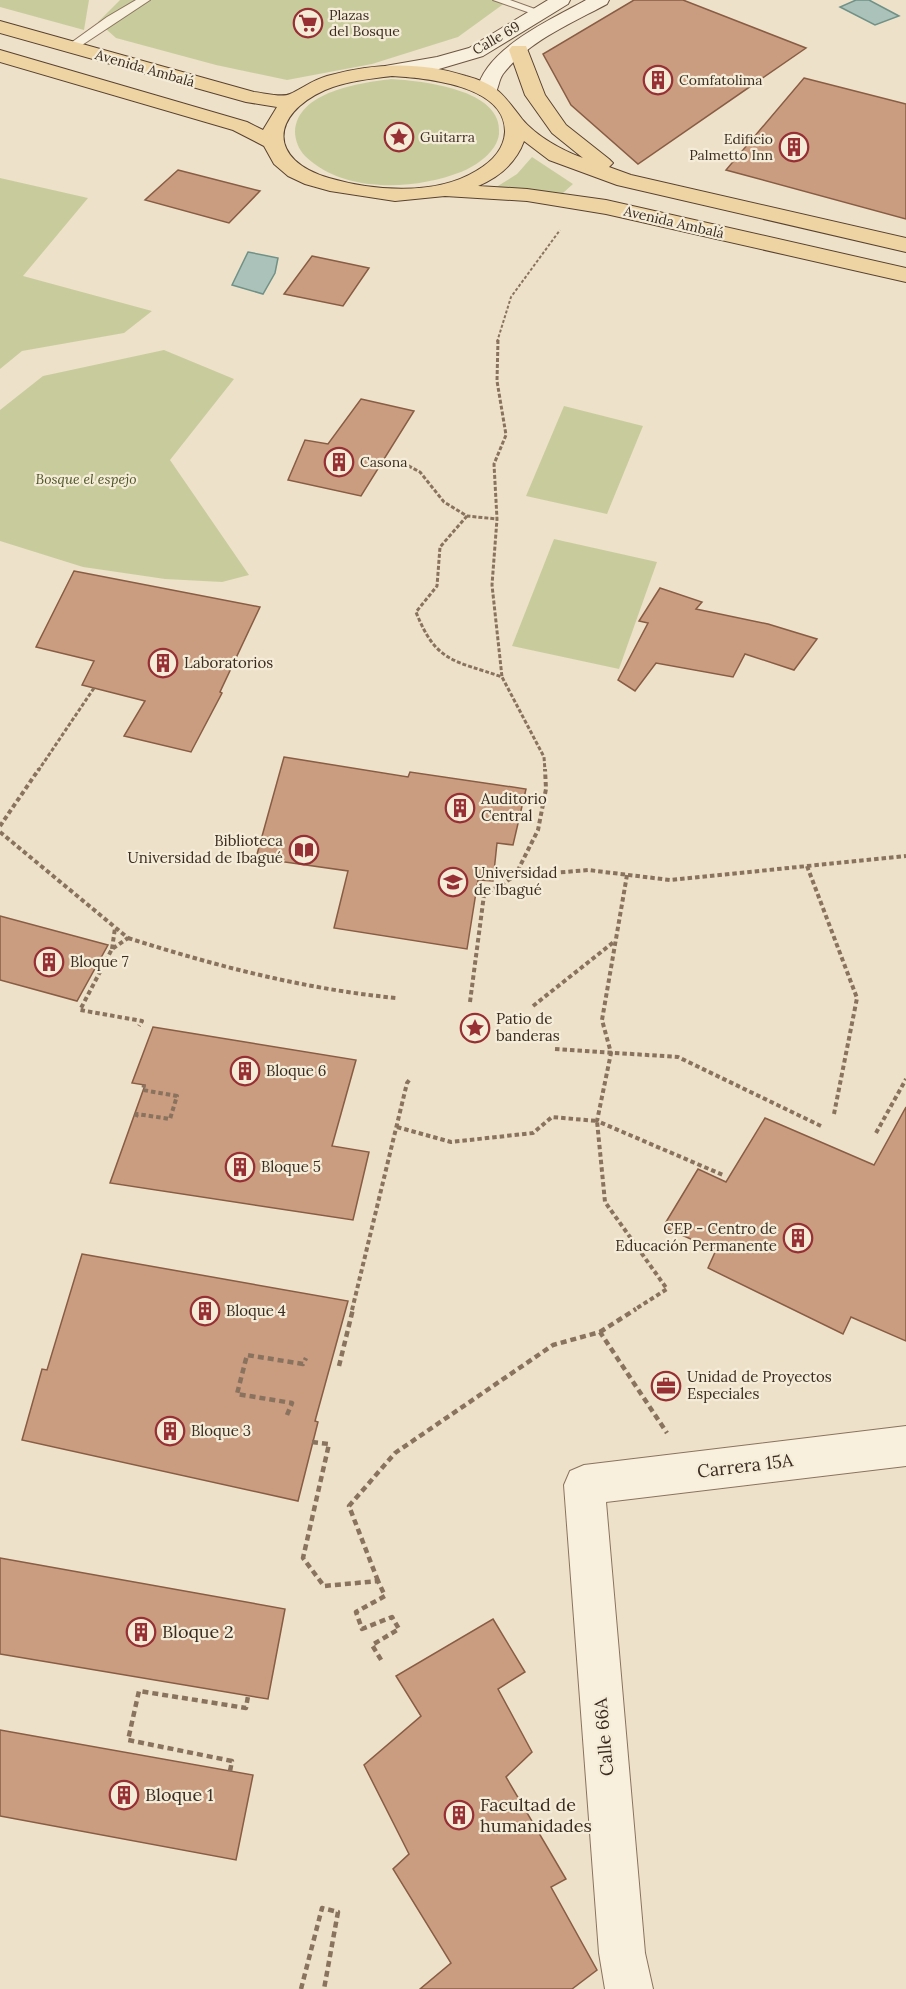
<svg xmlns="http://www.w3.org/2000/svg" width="906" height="1989" viewBox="0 0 906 1989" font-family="Lora,serif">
<rect width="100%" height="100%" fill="#eee1c9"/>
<!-- green -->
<g fill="#c8cc9d">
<path d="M 0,0 L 89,0 L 84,30 L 0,7 Z"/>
<path d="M 120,0 L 509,0 L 458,37 L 372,64 L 287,80 L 216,65 L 116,38 L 98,22 Z"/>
<path d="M 391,79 C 422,81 504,89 499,134 C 497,152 476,166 461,172 C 415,190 344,194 305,156 C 299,150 295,140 295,132 C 297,91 361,83 391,79 Z"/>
<path d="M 532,157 L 573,184 L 563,193 L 493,189 L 517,174 Z"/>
<path d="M 0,178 L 88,198 L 23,276 L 152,311 L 124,333 L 22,351 L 0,369 Z"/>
<path d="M 164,350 L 234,379 L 170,460 L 249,575 L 222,582 L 165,579 L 83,567 L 0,541 L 0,410 L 43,376 Z"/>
<path d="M 564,406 L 643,426 L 607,514 L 526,496 Z"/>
<path d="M 554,539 L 657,562 L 619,669 L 512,646 Z"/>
</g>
<!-- water -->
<g fill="#aac2ba" stroke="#709187" stroke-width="1.5">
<path d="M 856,0 L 869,0 L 899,16 L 875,25 L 840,7 Z"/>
<path d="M 248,252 L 278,258 L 275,273 L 263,294 L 232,285 Z"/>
</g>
<!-- building -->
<g fill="#ca9c80" stroke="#885d44" stroke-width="1.5">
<path d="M 634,0 L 683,0 L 806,48 L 638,164 L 571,105 L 543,54 Z"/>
<path d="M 804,78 L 906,104 L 906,219 L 726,170 Z"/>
<path d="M 178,170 L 260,191 L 229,223 L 145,200 Z"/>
<path d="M 312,256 L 369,268 L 343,306 L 284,294 Z"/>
<path d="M 361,399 L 414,411 L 361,496 L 288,480 L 305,440 L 328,444 Z"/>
<path d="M 74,571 L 260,607 L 220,692 L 222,693 L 191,752 L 124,736 L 145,701 L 82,685 L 94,661 L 36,647 Z"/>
<path d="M 660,588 L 702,602 L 696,609 L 768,624 L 817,639 L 794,670 L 745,654 L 733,677 L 656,663 L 635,691 L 618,680 L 648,623 L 639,621 Z"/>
<path d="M 284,757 L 408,777 L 410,772 L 526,789 L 513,845 L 497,843 L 493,881 L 478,880 L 467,949 L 334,928 L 348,871 L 256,858 Z"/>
<path d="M 0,916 L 108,945 L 77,1001 L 0,980 Z"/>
<path d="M 153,1027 L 356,1060 L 332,1146 L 369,1152 L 353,1220 L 110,1183 L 145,1085 L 132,1083 Z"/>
<path d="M 906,1107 L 906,1341 L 851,1317 L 843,1334 L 708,1268 L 716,1250 L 663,1227 L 698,1169 L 726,1182 L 765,1118 L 874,1165 Z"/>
<path d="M 82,1254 L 348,1301 L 315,1421 L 318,1422 L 298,1501 L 22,1440 L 42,1369 L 47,1370 Z"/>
<path d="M 0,1558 L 285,1609 L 268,1699 L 0,1654 Z"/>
<path d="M 493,1619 L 525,1672 L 498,1689 L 532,1752 L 506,1777 L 566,1879 L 551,1887 L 597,1970 L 572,1989 L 420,1989 L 451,1963 L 393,1869 L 409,1854 L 364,1765 L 421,1716 L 396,1676 Z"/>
<path d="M 0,1730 L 253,1775 L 236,1860 L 0,1816 Z"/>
</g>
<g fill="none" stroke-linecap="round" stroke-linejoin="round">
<!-- lane casing -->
<g stroke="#8a735e" stroke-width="2">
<g id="lane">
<path d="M 136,0 L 150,0 L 76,49 L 68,49 L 68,45 L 107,17 Z"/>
<path d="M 493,0 L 510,0 L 546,13 L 540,16 L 536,15 Z"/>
</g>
</g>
<!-- street casing -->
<g stroke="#8a735e" stroke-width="2">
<path id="street" d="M 906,1426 L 906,1466 L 606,1502 L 645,1953 L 653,1989 L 605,1989 L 599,1953 L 564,1485 L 570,1471 L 584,1465 Z"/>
</g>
<!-- secondary casing -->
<g stroke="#6c5541" stroke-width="2">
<g id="secondary">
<path d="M 548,0 L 570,0 L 568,4 L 483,56 L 439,69 L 392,76 L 385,74 L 382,70 L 385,66 L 437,57 L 469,48 Z"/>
<path d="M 586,0 L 609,0 L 607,4 C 572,23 527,42 503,74 C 498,81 499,89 494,95 L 480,95 L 477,91 C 484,49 552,19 586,0 Z"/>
</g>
</g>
<!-- primary casing -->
<g stroke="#584232" stroke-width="2">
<path id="primary" d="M 0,21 L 254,92 C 264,93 282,98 290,94 C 303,88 313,80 327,76 C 373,63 420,61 466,76 C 499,85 503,95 522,119 C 536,136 563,151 583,158 L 552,133 L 525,95 L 509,50 L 512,46 L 526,46 L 545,95 L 566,125 L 609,159 L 613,163 L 609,167 L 631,175 L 906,238 L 906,252 L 617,185 L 549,160 L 524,141 C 516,163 499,177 478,186 L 527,189 L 606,200 L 906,268 L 906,282 L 606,214 L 527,201 L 445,196 L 395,201 L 330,191 L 305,184 L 288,176 L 274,164 L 264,146 L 233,130 L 0,62 L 0,50 L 247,122 L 263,130 L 277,107 L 246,102 L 0,33 ZM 392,76 C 425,78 506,85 505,132 C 504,150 490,163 476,171 C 435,196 373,191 329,178 C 268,160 270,115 325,90 C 346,81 369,79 392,76 Z"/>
</g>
<!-- path-far3 -->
<path stroke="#8a735e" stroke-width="2" stroke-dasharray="3 2" stroke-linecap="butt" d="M 497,342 L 511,297 L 560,230"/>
<!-- path-far2 -->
<g stroke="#8a735e" stroke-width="3" stroke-dasharray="4 2" stroke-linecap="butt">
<path d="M 498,340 L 497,381 L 506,435 L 494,464 L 497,519 L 492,585 L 502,677"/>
<path d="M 403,463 L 420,472 L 444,502 L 467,516 L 497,519"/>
<path d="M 467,516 L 440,547 L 437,586 L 416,612 C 436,663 454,660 502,677 L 544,757 L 545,771"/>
<path d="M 38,771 L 94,688"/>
</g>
<!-- path-far1 -->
<g stroke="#8a735e" stroke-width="4" stroke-dasharray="4.5 3" stroke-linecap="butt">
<path d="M 0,826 L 39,769"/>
<path d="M 0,832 L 128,938 L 112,949 L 80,1010 L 142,1021 L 139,1026"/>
<path d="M 807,866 L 857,998 L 834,1114"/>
<path d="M 627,875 L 602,1020 L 611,1053 L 597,1121 L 723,1175"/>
<path d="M 516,876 L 588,870 L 670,880 L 906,856"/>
<path d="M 128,938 C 216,966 304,989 396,998"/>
<path d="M 112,949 L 115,928"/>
<path d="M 470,1002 L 484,895 L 515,876 L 538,830 L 546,789 L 545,769"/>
<path d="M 533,1006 L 615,941"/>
<path d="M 555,1049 L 678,1057 L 821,1126"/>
<path d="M 136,1117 L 137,1114 L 170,1119 L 177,1096 L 143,1090 L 144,1085"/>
<path d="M 397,1127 L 451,1142 L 533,1133 L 552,1117 L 597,1121 L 605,1202 L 667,1289 L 634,1310"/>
<path d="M 876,1133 L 906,1079"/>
<path d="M 352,1310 L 407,1083 L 411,1078"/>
</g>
<!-- path -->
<g stroke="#8a735e" stroke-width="4.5" stroke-dasharray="6 4" stroke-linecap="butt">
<path d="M 600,1332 L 636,1309"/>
<path d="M 339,1366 L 353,1309"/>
<path d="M 287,1415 L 292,1403 L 237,1394 L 247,1355 L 303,1364 L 306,1358"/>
<path d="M 312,1442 L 329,1444 L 303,1558 L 324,1586 L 378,1581 L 385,1596 L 356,1612 L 362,1629 L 392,1617 L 399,1629 L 372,1645 L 383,1663"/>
<path d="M 378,1581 L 349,1506 L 395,1453 L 553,1345 L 600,1332 L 667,1433"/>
<path d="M 230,1771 L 232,1761 L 128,1740 L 139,1691 L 246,1708 L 248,1696"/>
<path d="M 301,1989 L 322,1908 L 338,1912 L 324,1989"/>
</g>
<!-- lane -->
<use href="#lane" fill="#f8efdc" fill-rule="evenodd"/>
<!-- street -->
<use href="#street" fill="#f8efdc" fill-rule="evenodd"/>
<!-- secondary -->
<use href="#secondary" fill="#f8efdc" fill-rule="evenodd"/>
<!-- primary -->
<use href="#primary" fill="#efd4a3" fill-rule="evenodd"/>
</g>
<!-- icons -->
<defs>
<g id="supermarket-ring" transform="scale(1.5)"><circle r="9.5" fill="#f5ecd8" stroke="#973034" stroke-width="1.5"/><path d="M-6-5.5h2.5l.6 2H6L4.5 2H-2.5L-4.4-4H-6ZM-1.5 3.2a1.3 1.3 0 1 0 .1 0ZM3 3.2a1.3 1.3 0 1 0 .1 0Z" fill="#973034"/></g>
<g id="building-ring" transform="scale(1.5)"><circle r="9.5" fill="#f5ecd8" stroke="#973034" stroke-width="1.5"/><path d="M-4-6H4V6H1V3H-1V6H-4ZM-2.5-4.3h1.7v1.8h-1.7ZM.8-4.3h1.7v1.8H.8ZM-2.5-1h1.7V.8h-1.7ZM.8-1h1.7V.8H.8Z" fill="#973034"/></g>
<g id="sight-ring" transform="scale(1.5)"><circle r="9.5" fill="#f5ecd8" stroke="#973034" stroke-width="1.5"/><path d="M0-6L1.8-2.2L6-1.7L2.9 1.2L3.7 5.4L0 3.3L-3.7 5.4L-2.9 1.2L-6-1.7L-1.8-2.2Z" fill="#973034"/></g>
<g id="library-ring" transform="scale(1.5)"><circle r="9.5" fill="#f5ecd8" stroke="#973034" stroke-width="1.5"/><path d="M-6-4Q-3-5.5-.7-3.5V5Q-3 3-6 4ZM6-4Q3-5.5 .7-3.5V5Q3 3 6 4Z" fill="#973034"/></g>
<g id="university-ring" transform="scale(1.5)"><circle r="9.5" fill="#f5ecd8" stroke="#973034" stroke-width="1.5"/><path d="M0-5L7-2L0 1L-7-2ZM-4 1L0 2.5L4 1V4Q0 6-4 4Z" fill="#973034"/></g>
<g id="office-ring" transform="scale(1.5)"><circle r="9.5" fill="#f5ecd8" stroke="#973034" stroke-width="1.5"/><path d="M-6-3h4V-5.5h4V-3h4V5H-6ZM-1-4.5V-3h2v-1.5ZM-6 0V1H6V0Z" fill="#973034"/></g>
</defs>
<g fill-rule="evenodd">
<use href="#supermarket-ring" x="308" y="23"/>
<use href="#building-ring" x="658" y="80"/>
<use href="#sight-ring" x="399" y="137"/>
<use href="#building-ring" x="794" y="147"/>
<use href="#building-ring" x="339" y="462"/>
<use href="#building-ring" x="163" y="663"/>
<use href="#building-ring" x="460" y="808"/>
<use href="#library-ring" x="304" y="850"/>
<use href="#university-ring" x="453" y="882"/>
<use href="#building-ring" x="49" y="962"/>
<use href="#sight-ring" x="475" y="1028"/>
<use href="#building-ring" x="245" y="1071"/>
<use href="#building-ring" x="240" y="1167"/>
<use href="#building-ring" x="798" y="1238"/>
<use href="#building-ring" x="205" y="1311"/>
<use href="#office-ring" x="666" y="1386"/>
<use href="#building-ring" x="170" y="1431"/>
<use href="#building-ring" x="141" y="1632"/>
<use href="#building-ring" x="124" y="1795"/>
<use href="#building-ring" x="459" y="1815"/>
</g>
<g text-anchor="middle" stroke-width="4.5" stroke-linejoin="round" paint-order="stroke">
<!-- far-poi labels -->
<g font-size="14" fill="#3b2c21" stroke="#f5ecd8" text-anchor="start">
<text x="329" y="20">Plazas<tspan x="329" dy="16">del Bosque</tspan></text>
<text x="679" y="85">Comfatolima</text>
<text x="420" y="142">Guitarra</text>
<text x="773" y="144" text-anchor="end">Edificio<tspan x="773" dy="16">Palmetto Inn</tspan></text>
<text x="360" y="467">Casona</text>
</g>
<!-- far-street labels -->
<g font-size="14" fill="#3b2c21" stroke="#f5ecd8">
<text transform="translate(496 38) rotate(-30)" y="5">Calle 69</text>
<text transform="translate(145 68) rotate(16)" y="5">Avenida Ambalá</text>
<text transform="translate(674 222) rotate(13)" y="5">Avenida Ambalá</text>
</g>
<!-- far-park labels -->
<g font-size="14" font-style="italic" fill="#4d5628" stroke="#f5ecd8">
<text x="86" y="484">Bosque el espejo</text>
</g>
<!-- poi labels -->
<g font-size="15" fill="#3b2c21" stroke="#f5ecd8" text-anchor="start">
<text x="184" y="668">Laboratorios</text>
<text x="481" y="804">Auditorio<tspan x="481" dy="17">Central</tspan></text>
<text x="283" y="846" text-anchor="end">Biblioteca<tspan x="283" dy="17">Universidad de Ibagué</tspan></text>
<text x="474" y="878">Universidad<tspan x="474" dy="17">de Ibagué</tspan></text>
<text x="70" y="967">Bloque 7</text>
<text x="496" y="1024">Patio de<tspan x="496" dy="17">banderas</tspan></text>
<text x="266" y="1076">Bloque 6</text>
<text x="261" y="1172">Bloque 5</text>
<text x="777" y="1234" text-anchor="end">CEP - Centro de<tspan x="777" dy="17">Educación Permanente</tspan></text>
<text x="226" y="1316">Bloque 4</text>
<text x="687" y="1382">Unidad de Proyectos<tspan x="687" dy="17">Especiales</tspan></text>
<text x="191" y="1436">Bloque 3</text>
</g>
<!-- near-street labels -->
<g font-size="18" fill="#3b2c21" stroke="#f5ecd8">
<text transform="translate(745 1466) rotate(-7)" y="6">Carrera 15A</text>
<text transform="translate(604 1737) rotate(-95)" y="6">Calle 66A</text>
</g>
<!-- near-poi labels -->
<g font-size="18" fill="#3b2c21" stroke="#f5ecd8" text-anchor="start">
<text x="162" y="1638">Bloque 2</text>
<text x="145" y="1801">Bloque 1</text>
<text x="480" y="1811">Facultad de<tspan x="480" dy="21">humanidades</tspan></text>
</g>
</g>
</svg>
